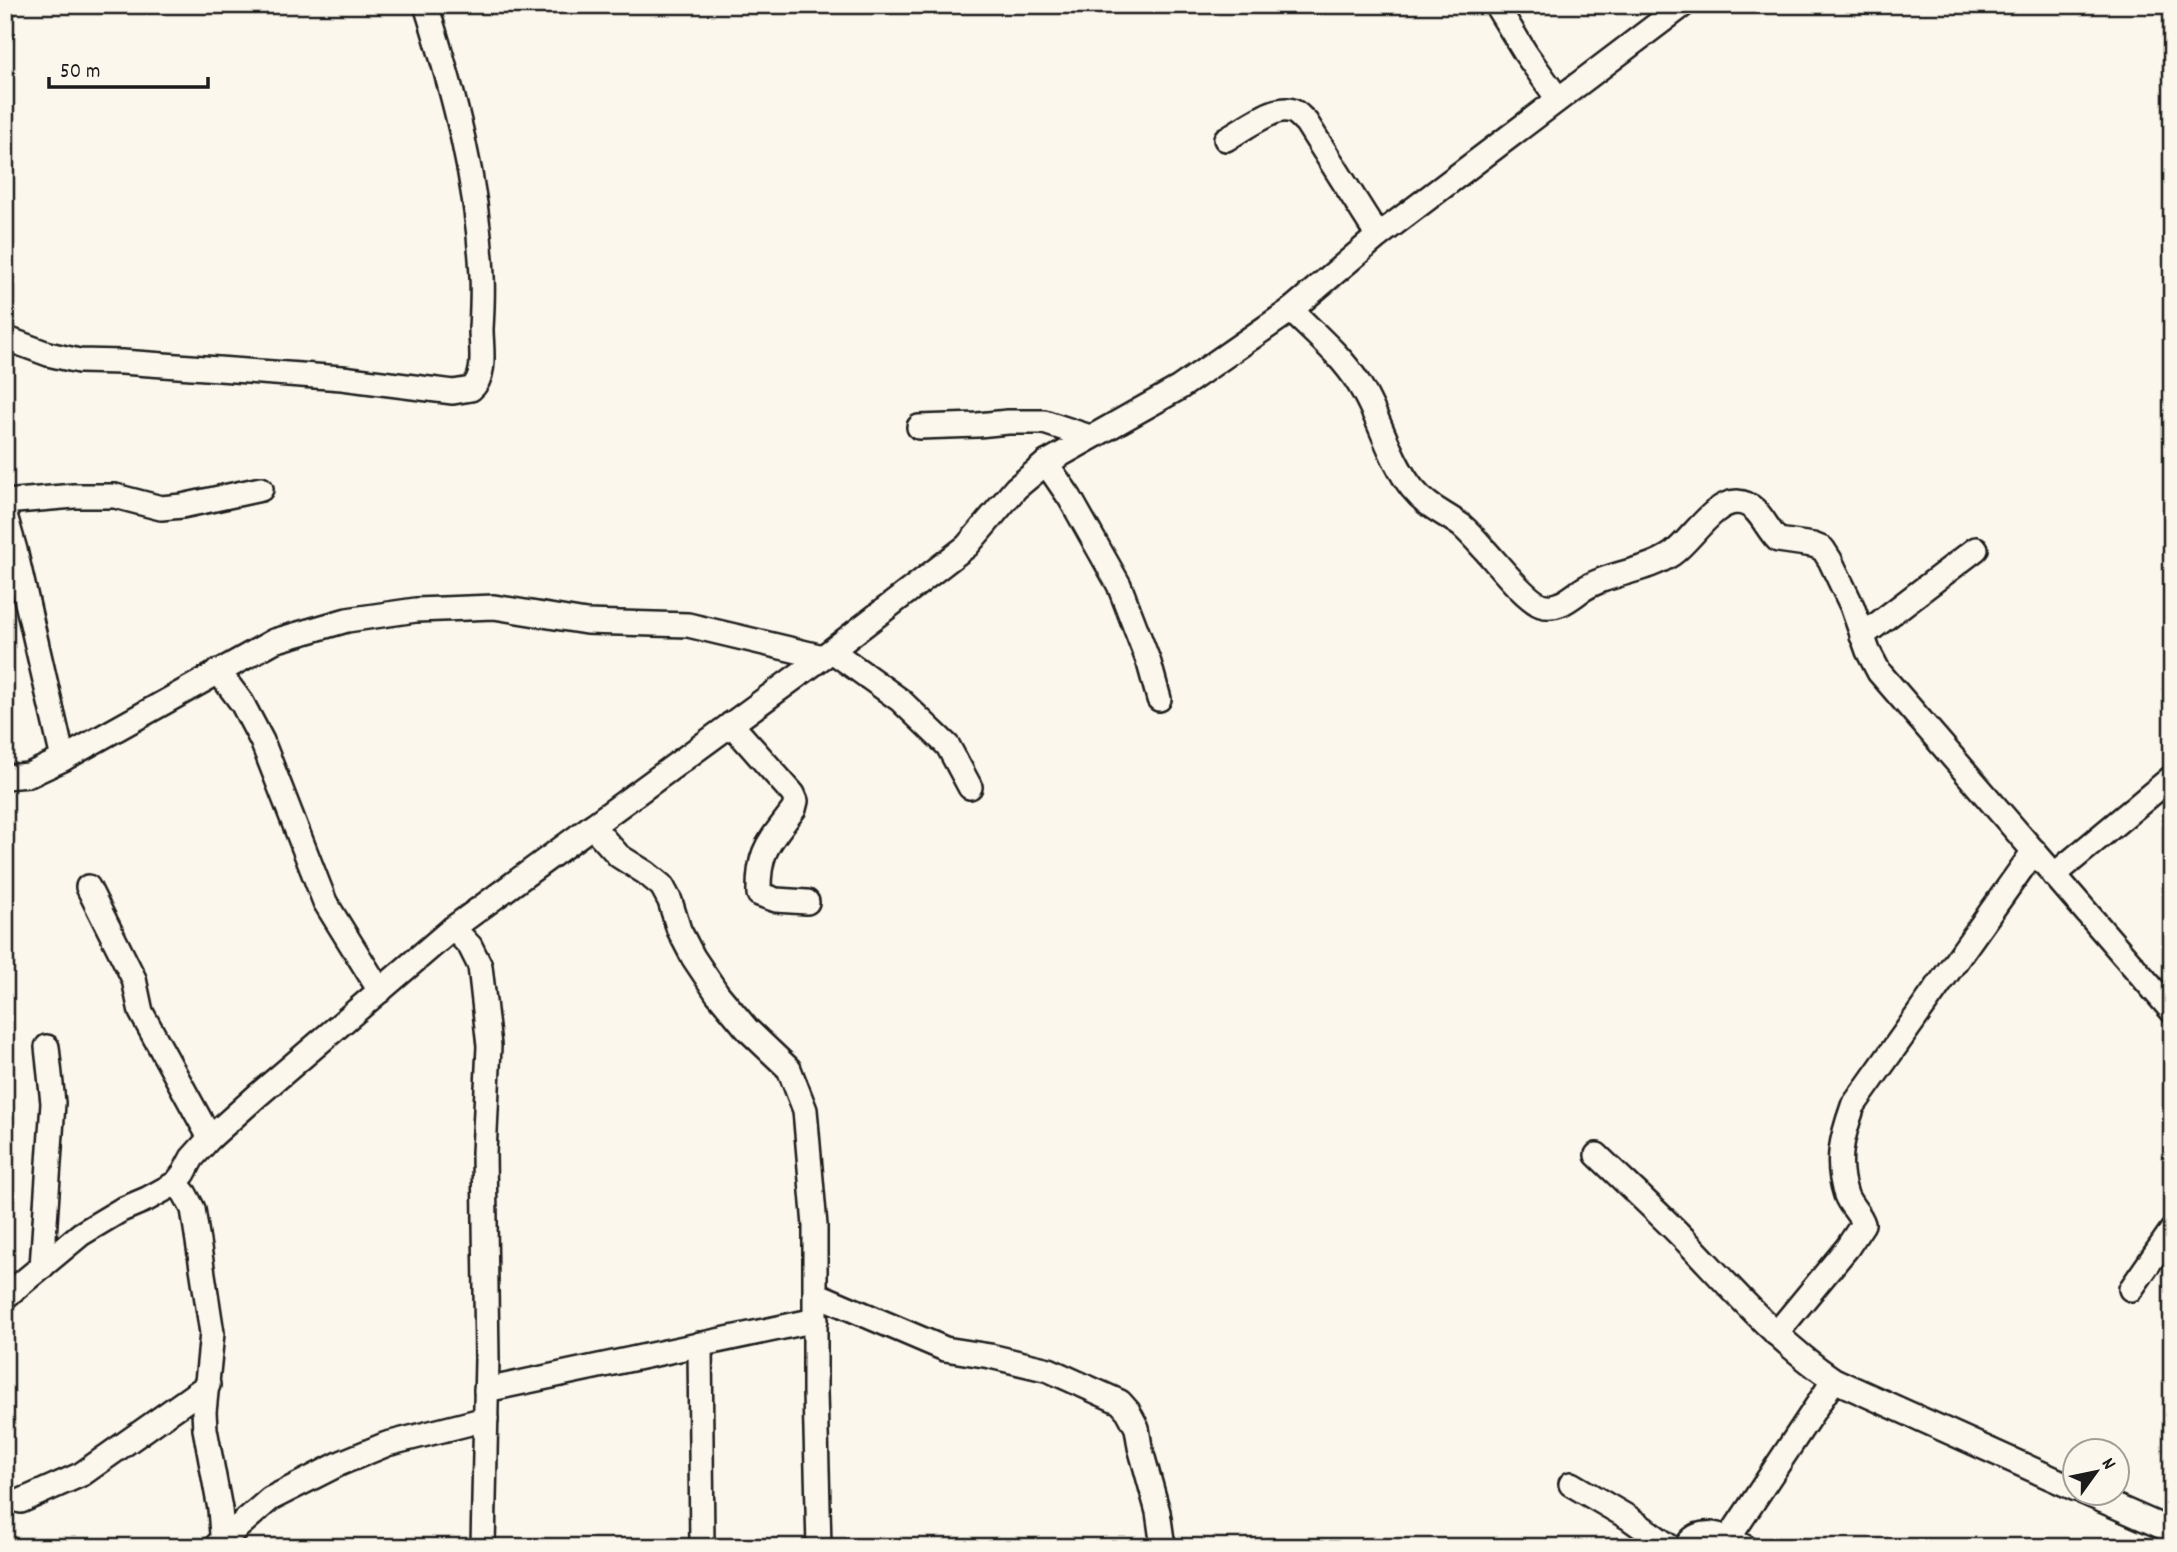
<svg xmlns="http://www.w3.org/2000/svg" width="2177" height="1552" viewBox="0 0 2177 1552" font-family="Dekko,sans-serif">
<rect width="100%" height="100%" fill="#fbf7ec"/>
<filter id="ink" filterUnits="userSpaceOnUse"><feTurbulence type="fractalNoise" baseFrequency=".0143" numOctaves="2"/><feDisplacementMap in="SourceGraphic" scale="14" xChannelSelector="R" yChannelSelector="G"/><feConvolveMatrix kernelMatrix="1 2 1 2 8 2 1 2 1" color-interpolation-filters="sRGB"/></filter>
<g filter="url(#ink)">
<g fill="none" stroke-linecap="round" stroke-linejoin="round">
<!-- street casing -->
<g stroke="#1c1c1c" stroke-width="28">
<g id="street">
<path d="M 1496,5 L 1526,54 L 1558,99"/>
<path d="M 1226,139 C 1240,131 1272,108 1287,110 C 1296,110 1300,117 1306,122 L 1378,236"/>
<path d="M 1291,310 C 1314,333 1342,356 1359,384 C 1380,417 1388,457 1412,488 C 1428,508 1443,512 1462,526 C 1470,533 1477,541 1484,549 C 1497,563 1525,599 1541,605 C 1556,610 1568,600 1579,592 C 1607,572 1644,573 1672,554 C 1691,541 1713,502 1737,502 C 1759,503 1765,528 1778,540 L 1813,545 L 1823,549 L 1830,560 L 1852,606 L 1868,651 L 1879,672 L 2172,1011"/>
<path d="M 5,338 L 48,354 L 79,361 L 122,362 L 342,378 L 453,392 L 471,389 C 487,376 481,348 481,329 C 482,311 483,293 482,276 C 478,183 454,94 426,5"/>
<path d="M 919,427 L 978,425 L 1008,422 L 1044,422 L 1090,437"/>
<path d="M 1046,463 L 1070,498 L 1119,585 L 1149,663 L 1159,699"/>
<path d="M 5,502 L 74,496 L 115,496 L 161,508 L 182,506 L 261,489"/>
<path d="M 5,515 L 15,550 L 63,759"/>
<path d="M 1862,636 L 1976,549"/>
<path d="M 832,651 L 900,700 L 948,746 L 970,787"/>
<path d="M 218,671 L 242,703 L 262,741 L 325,902 L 380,991"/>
<path d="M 731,724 L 793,794 L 796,801 L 794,809 C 769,843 758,850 759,894 L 776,900 L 807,902"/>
<path d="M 5,777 L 29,775 L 63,759 L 274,641 L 347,620 L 416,610 L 494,607 L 586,622 L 688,625 L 823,657"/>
<path d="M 592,826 L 619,856 L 646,873 L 662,886 L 670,901 L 679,930 L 693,957 L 717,993 L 747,1029 L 789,1069 L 805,1110 L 815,1226 L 815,1392 L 819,1547"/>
<path d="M 2054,875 L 2172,777"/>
<path d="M 88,887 L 134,979 L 141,1012 L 210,1138"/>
<path d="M 453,928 L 470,946 L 480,966 L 489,1046 L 484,1153 L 487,1358 L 483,1547"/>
<path d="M 1597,1155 C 1628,1185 1660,1214 1690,1245 C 1736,1293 1779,1343 1834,1380 L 2076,1489"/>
<path d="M 176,1183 L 185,1194 L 193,1209 L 212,1333 L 204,1412 L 205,1429 L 220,1509 L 223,1547"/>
<path d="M 42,1267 L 53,1103 L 47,1047"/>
<path d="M 2131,1289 L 2172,1230"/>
<path d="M 816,1294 L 945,1349 L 990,1356 L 1049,1370 L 1120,1402 L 1128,1411 L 1137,1428 L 1140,1447 L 1158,1512 L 1163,1547"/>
<path d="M 5,1297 L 81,1234 L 121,1210 L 147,1199 L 176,1183 L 184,1173 L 192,1158 L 210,1138 L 258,1095 L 453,928 L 823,657 L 967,546 L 1016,488 L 1046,463 L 1179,388 L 1291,310 L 1378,236 L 1683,5"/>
<path d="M 1776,1334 L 1847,1248 L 1863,1224 C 1860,1213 1850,1206 1846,1195 C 1835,1162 1842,1137 1853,1106 L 2034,851"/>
<path d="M 700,1344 L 702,1547"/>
<path d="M 486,1390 L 816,1320"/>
<path d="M 1571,1484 L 1629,1518 L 1670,1547"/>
<path d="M 2083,1492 L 2172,1531"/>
<path d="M 21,1501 L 82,1474 L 208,1385"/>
<path d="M 1729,1538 L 1834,1380"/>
<path d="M 215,1547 L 270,1499 L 341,1463 L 387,1444 L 486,1419"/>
<path d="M 1686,1547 C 1700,1523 1726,1537 1745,1547"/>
</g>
</g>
<!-- street -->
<use href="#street" stroke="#fbf7ec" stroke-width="23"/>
</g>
</g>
<!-- margin -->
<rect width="2177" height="1552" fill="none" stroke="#fbf7ec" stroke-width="28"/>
<rect x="14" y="14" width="2149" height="1524" fill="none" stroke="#1c1c1c" stroke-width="2.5" filter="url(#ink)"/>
<!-- north arrow -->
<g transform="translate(2096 1472) rotate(57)"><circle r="33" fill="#fbf7ec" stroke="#a29f99" stroke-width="2"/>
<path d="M0-5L12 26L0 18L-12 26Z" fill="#1c1c1c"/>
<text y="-10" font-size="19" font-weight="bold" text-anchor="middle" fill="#1c1c1c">N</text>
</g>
<!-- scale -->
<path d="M49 77v10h159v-10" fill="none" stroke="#1c1c1c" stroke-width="3.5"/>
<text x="60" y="77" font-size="21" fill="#1c1c1c" stroke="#fbf7ec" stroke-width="5" paint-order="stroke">50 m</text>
</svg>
